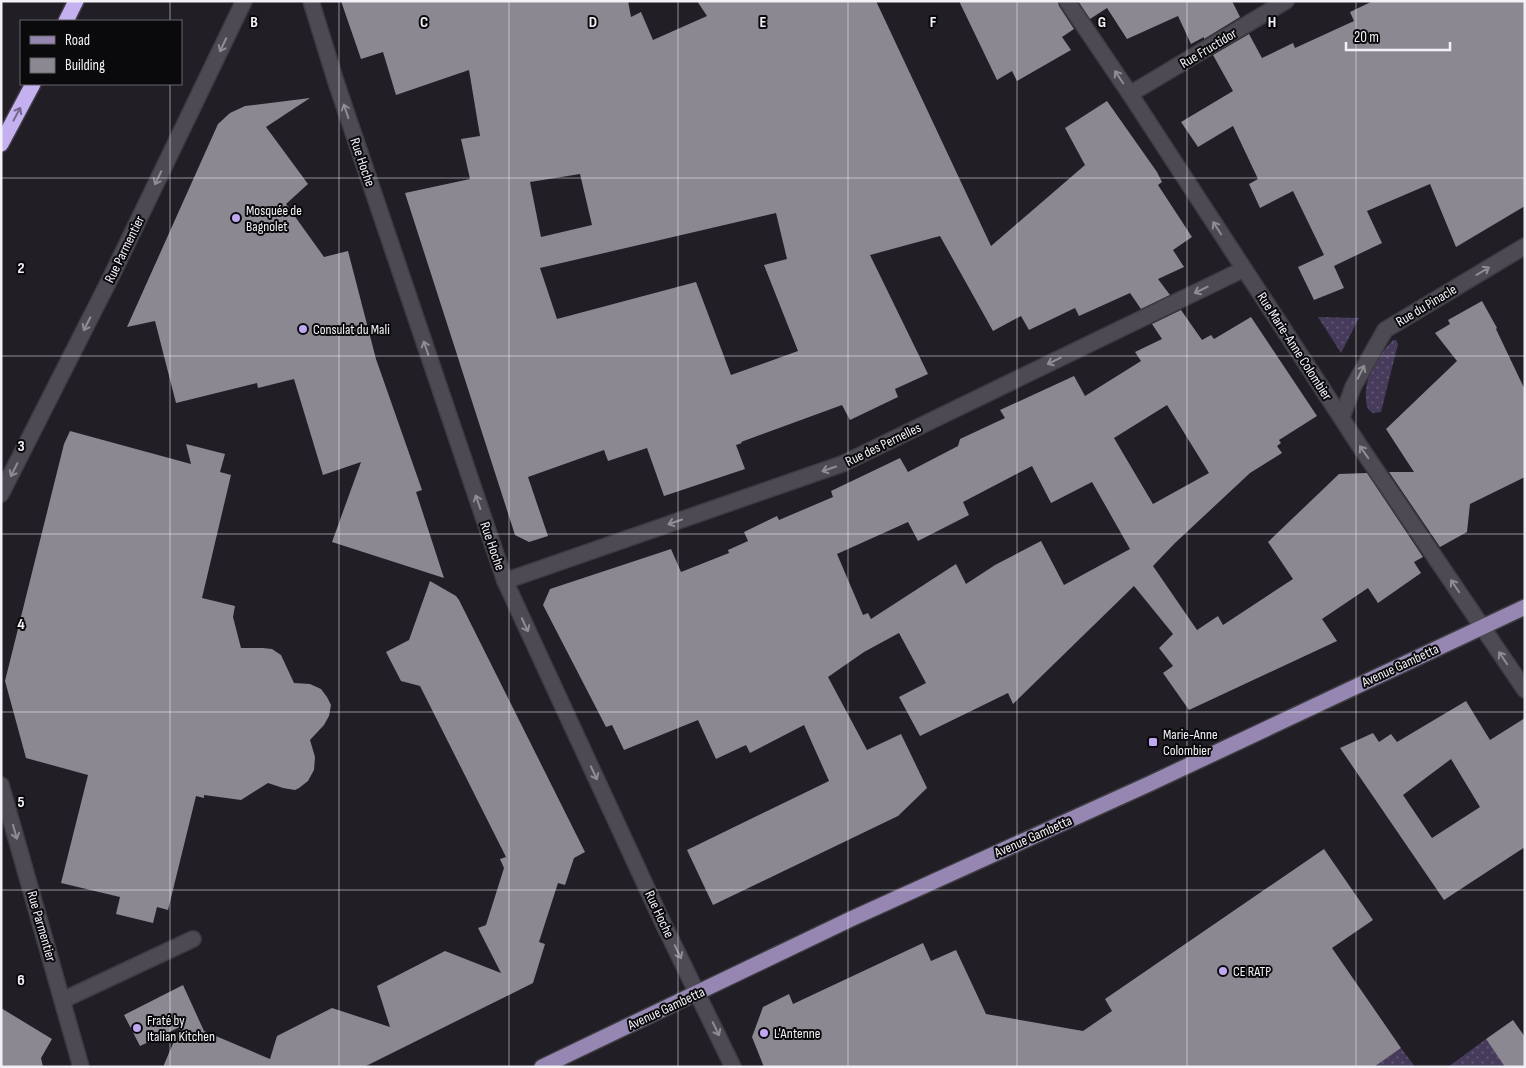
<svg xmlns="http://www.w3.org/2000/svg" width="1526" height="1068" viewBox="0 0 1526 1068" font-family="'Sofia Sans Condensed',sans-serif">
<defs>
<pattern id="grass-dots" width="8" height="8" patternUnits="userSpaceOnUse" patternTransform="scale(1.25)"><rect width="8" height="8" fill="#473b5c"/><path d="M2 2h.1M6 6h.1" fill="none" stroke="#625874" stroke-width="1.8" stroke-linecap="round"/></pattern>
</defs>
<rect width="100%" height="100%" fill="#211e26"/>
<!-- grass -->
<g fill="url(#grass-dots)">
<path d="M 1318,317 L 1359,318 L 1341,353 Z"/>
<path d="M 1393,340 L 1396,340 L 1398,344 L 1381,412 L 1373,413 C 1367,410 1367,406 1366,400 C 1364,376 1378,356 1393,340 Z"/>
<path d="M 1486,1039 L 1505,1067 L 1448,1067 Z"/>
<path d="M 1401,1048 L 1415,1067 L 1374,1067 Z"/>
</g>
<!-- building -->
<g fill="#8b8892" fill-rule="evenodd">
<path d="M 341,1 L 628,1 L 631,17 L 641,12 L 653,40 L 707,16 L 697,1 L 876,1 L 991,246 L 1085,165 L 1065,128 L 1107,101 L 1157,172 L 1162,182 L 1158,185 L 1192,237 L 1173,250 L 1184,267 L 1158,279 L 1170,295 L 1141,309 L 1130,293 L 1079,316 L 1075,308 L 1029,330 L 1021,316 L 993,331 L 940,236 L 870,255 L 928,374 L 895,389 L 898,397 L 850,420 L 842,405 L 741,442 L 742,443 L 736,445 L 745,469 L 664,496 L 647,448 L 608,461 L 604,450 L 528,477 L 548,536 L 529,542 L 515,535 L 405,193 L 470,179 L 461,139 L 480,136 L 469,70 L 396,95 L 383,52 L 361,59 ZM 580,174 L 592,225 L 541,237 L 530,182 ZM 776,213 L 787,259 L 764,265 L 798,351 L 731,375 L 696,282 L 557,319 L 540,268 Z"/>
<path d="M 959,1 L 1058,1 L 1059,6 L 1074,29 L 1062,37 L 1071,50 L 1017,81 L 1012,71 L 997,80 Z"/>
<path d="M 1078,1 L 1232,1 L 1240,17 L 1204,39 L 1204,37 L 1191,44 L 1178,16 L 1127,39 L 1107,8 L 1090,19 Z"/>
<path d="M 1373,1 L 1525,1 L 1525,206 L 1456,247 L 1430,184 L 1367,211 L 1382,243 L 1334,266 L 1344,288 L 1314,300 L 1298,267 L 1324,255 L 1293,191 L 1260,208 L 1249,184 L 1258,179 L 1233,126 L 1198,147 L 1181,122 L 1233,91 L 1213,55 L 1249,34 L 1262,58 L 1293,43 L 1295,48 L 1354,21 L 1350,12 Z"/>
<path d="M 310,98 L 266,127 L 308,184 L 286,204 L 324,257 L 348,251 L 376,359 L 422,490 L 416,492 L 444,578 L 332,542 L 361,462 L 323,475 L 294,379 L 258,388 L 257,383 L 176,403 L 155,321 L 127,327 L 218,124 L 230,113 L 245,106 Z"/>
<path d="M 1482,301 L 1497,328 L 1496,329 L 1525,390 L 1525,477 L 1470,504 L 1467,532 L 1440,547 L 1389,472 L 1414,472 L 1386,429 L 1457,361 L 1435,333 L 1450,324 L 1448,320 Z"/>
<path d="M 1181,310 L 1202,340 L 1211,335 L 1214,339 L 1251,317 L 1317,416 L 1279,440 L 1281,443 L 1277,446 L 1282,453 L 1250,473 L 1175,543 L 1153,566 L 1197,630 L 1218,616 L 1223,625 L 1293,579 L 1268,542 L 1339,474 L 1367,473 L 1423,557 L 1414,562 L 1421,573 L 1378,603 L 1368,588 L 1322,619 L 1337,641 L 1189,710 L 1163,673 L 1173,666 L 1159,648 L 1173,634 L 1134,586 L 1013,704 L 1008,693 L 920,736 L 899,697 L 926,683 L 899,633 L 864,652 L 828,677 L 867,750 L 901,734 L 927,788 L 898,816 L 713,905 L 687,850 L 829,781 L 804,725 L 750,753 L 746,745 L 716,759 L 698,720 L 624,750 L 612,725 L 606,727 L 543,605 L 550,589 L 671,549 L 681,572 L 729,553 L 728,550 L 748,541 L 744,532 L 777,516 L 779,520 L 833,497 L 831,491 L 900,458 L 908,472 L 958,446 L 960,439 L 1005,418 L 1000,410 L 1074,376 L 1085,396 L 1141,361 L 1135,352 L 1162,339 L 1152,324 ZM 1167,405 L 1209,473 L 1153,504 L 1114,438 ZM 1032,466 L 1051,503 L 1092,482 L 1130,549 L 1064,585 L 1041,541 L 995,565 L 966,584 L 956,564 L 871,619 L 868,613 L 863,615 L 837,554 L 908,522 L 918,541 L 969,515 L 963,502 Z"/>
<path d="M 70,431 L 191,464 L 186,444 L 225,454 L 220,472 L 231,475 L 202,598 L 235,606 L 233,617 L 241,648 L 263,648 L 272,649 L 281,655 L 294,683 L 310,684 L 321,689 L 327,697 L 331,705 L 329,716 L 324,725 L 310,740 L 315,757 L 314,770 L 308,781 L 299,788 L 295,790 L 283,788 L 268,783 L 241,800 L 204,795 L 204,798 L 196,796 L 168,910 L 157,907 L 153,923 L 116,914 L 120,897 L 61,883 L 88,775 L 26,758 L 5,681 L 64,444 Z"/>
<path d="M 430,581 L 456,596 L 459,600 L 585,852 L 574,858 L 565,885 L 558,883 L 539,942 L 545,944 L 533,983 L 364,1067 L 163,1067 L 180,1027 L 140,1046 L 124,1015 L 183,985 L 204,1031 L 270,1059 L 277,1036 L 332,1008 L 390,1027 L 377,986 L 445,951 L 501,973 L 478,928 L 486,925 L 504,868 L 500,859 L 506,857 L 420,686 L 401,681 L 386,652 L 409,640 Z"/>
<path d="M 1466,701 L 1490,740 L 1525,718 L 1525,847 L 1444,900 L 1340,748 L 1373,733 L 1379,742 L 1391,734 L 1397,742 ZM 1451,759 L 1480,807 L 1432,838 L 1403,795 Z"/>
<path d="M 1324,849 L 1373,920 L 1332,948 L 1401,1048 L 1374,1067 L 764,1067 L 752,1037 L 763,1007 L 789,994 L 793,1004 L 923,943 L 931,961 L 956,950 L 986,1014 L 1083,1031 L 1112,1011 L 1105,999 Z"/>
<path d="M 1,1008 L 52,1039 L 41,1058 L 43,1067 L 1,1067 Z"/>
<path d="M 1513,1020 L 1525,1037 L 1525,1067 L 1505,1067 L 1486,1039 Z"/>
</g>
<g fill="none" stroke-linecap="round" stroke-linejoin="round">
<!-- minor casing -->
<g stroke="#3e3b42" stroke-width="18">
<g id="minor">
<path d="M 311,1 L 336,82 L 505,581 L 662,921 L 733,1067"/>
<path d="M 1067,1 L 1130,94 L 1361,448 L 1525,690"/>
<path d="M 1130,94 L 1286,1"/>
<path d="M 1342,417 L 1353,387 L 1385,330 L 1525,246"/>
<path d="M 1,494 L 110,279 L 244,1"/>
<path d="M 505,581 L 842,464 L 1244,269"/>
<path d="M 1,785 L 81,1067"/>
<path d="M 63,1000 L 193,939"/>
</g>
</g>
<!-- major casing -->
<g stroke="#3e3b42" stroke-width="18">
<path id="major" d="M 542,1067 L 853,918 L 1149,784 L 1525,607"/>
</g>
<!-- highway casing -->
<g stroke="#3e3b42" stroke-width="18">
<g id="highway">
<path d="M 66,21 L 76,1"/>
<path d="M 1,144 L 33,84"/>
</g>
</g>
<!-- minor -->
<use href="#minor" stroke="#4d4a53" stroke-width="15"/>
<!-- major -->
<use href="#major" stroke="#9587b1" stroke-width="15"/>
<!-- highway -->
<use href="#highway" stroke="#c5b0f0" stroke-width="15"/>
</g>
<!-- one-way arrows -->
<defs><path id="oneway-shaft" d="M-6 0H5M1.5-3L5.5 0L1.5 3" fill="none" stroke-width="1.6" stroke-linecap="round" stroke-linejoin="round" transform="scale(1.25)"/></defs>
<g stroke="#8f8d94">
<use href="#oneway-shaft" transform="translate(223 45) rotate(115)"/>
<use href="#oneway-shaft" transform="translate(1119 77) rotate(-124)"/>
<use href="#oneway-shaft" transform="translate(346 111) rotate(-109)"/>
<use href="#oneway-shaft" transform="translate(158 178) rotate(116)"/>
<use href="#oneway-shaft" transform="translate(1217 228) rotate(-123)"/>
<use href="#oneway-shaft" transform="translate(1483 271) rotate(-31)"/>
<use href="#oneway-shaft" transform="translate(1201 290) rotate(154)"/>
<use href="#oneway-shaft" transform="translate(87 324) rotate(117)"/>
<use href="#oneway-shaft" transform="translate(426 348) rotate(-109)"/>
<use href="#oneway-shaft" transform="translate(1054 361) rotate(154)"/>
<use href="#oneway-shaft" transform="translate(1361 372) rotate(-63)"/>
<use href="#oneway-shaft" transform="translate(1364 452) rotate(-125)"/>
<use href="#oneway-shaft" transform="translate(829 469) rotate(161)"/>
<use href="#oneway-shaft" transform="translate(14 470) rotate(117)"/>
<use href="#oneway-shaft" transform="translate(478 502) rotate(-109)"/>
<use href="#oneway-shaft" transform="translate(675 522) rotate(161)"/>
<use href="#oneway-shaft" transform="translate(1455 586) rotate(-124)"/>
<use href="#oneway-shaft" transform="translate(525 625) rotate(65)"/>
<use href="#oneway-shaft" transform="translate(1503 658) rotate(-124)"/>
<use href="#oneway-shaft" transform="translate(594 773) rotate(65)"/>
<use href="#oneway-shaft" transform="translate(15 832) rotate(74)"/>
<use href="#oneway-shaft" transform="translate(678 952) rotate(64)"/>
<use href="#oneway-shaft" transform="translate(716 1029) rotate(64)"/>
</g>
<use stroke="#716589" href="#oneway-shaft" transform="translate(17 114) rotate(-62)"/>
<!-- grid -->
<path fill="none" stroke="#f3f1f6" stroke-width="1" stroke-opacity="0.55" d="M 170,1 L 170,21M 339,1 L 339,1067M 509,1 L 509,1067M 678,1 L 678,1067M 848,1 L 848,1067M 1017,1 L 1017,1067M 1187,1 L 1187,1067M 1356,1 L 1356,1067M 170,84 L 170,1067M 1,178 L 1525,178M 1,356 L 1525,356M 1,534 L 1525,534M 1,712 L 1525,712M 1,890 L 1525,890"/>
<!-- markers -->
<g fill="#c1a8f3" stroke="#0a090c" stroke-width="2">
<circle cx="236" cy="218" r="5"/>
<circle cx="303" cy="329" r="5"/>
<rect x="1148" y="737" width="10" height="10" rx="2.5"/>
<circle cx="1223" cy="971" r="5"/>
<circle cx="137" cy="1028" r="5"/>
<circle cx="764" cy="1033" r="5"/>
</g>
<g text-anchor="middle" stroke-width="4" stroke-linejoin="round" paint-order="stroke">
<!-- street labels -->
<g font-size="14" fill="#f3f1f6" stroke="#0a090c">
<text transform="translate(1208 48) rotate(-31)" y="5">Rue Fructidor</text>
<text transform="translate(363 162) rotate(71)" y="5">Rue Hoche</text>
<text transform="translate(124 249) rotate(-64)" y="5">Rue Parmentier</text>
<text transform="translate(1426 305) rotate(-31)" y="5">Rue du Pinacle</text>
<text transform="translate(1295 346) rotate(57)" y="5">Rue Marie-Anne Colombier</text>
<text transform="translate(883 444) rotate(-26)" y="5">Rue des Pernelles</text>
<text transform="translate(493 546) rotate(71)" y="5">Rue Hoche</text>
<text transform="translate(1400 665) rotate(-25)" y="5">Avenue Gambetta</text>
<text transform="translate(1033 836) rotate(-24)" y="5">Avenue Gambetta</text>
<text transform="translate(660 914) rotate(65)" y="5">Rue Hoche</text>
<text transform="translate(42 926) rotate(74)" y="5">Rue Parmentier</text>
<text transform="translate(666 1008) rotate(-25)" y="5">Avenue Gambetta</text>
</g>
<!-- poi labels -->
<g font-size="14" fill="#f3f1f6" stroke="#0a090c" text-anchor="start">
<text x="246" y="215">Mosquée de<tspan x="246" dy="16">Bagnolet</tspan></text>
<text x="313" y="334">Consulat du Mali</text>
<text x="1163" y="739">Marie-Anne<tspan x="1163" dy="16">Colombier</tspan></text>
<text x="1233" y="976">CE RATP</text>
<text x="147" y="1025">Fraté by<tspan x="147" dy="16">Italian Kitchen</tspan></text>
<text x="774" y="1038">L'Antenne</text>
</g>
</g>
<g font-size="16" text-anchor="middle" font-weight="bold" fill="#f3f1f6" stroke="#0a090c" stroke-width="4" stroke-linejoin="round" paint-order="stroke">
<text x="254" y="27">B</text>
<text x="424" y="27">C</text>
<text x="593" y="27">D</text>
<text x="763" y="27">E</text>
<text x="933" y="27">F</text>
<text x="1102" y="27">G</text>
<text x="1272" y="27">H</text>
<text x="21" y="273">2</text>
<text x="21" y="451">3</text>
<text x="21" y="629">4</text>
<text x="21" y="807">5</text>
<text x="21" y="985">6</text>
</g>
<!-- border -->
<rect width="1526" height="1068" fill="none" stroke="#f3f1f6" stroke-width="5"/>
<!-- legend -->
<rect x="20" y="20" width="162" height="65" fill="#0a090c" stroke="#67666a"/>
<rect x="30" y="36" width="25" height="8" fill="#9587b1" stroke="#67666a"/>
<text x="65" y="45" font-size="15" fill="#f3f1f6">Road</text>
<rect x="30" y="58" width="25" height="15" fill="#8b8892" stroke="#67666a"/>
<text x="65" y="70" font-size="15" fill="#f3f1f6">Building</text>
<!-- scale -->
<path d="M1346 42v8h104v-8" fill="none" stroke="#f3f1f6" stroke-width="2.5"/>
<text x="1354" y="42" font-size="15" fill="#f3f1f6" stroke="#0a090c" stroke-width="4" paint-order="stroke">20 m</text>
</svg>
